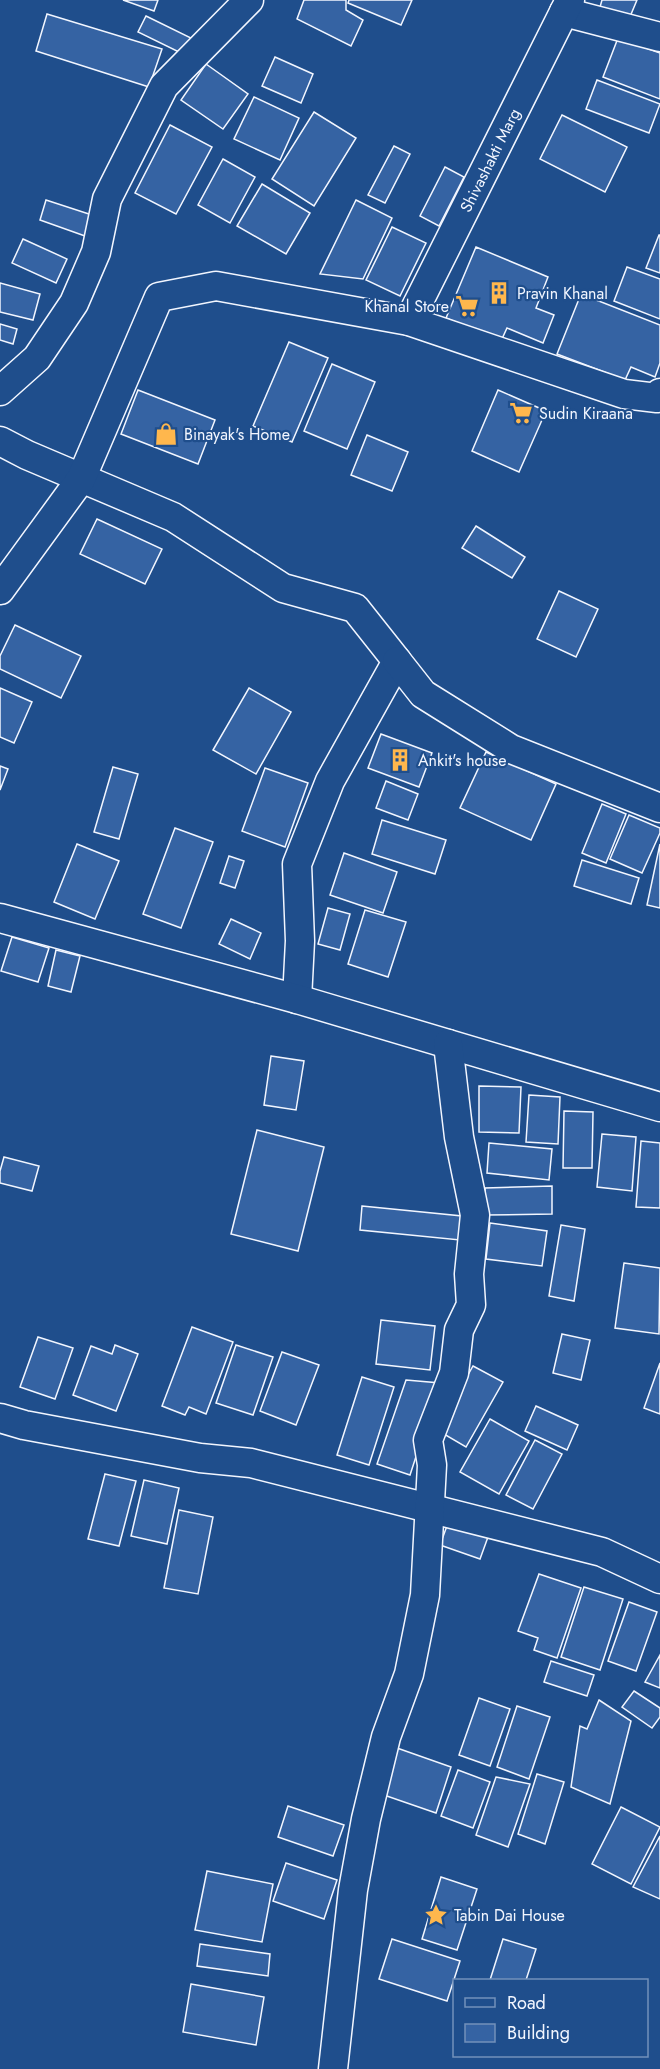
<svg xmlns="http://www.w3.org/2000/svg" width="660" height="2069" viewBox="0 0 660 2069" font-family="Jost,sans-serif">
<rect width="100%" height="100%" fill="#1f4e8c"/>
<!-- building -->
<g fill="#3563a3" stroke="#f2f6ff" stroke-width="1.5">
<path d="M 123,0 L 158,0 L 154,11 Z"/>
<path d="M 304,0 L 346,0 L 346,10 L 363,20 L 351,46 L 297,19 Z"/>
<path d="M 349,0 L 412,0 L 401,25 L 348,3 Z"/>
<path d="M 602,0 L 637,0 L 629,19 L 600,7 Z"/>
<path d="M 47,14 L 162,49 L 149,87 L 36,51 Z"/>
<path d="M 146,16 L 191,38 L 183,54 L 138,32 Z"/>
<path d="M 618,38 L 660,53 L 660,99 L 603,77 Z"/>
<path d="M 275,57 L 313,74 L 301,103 L 262,86 Z"/>
<path d="M 206,64 L 248,94 L 223,129 L 181,100 Z"/>
<path d="M 597,80 L 660,104 L 649,133 L 586,109 Z"/>
<path d="M 254,97 L 299,118 L 280,160 L 234,139 Z"/>
<path d="M 314,112 L 356,138 L 314,206 L 272,179 Z"/>
<path d="M 562,115 L 627,147 L 605,192 L 540,159 Z"/>
<path d="M 170,125 L 212,147 L 176,214 L 135,193 Z"/>
<path d="M 394,146 L 410,154 L 385,203 L 368,195 Z"/>
<path d="M 223,159 L 255,177 L 230,223 L 198,205 Z"/>
<path d="M 445,167 L 464,177 L 439,226 L 420,216 Z"/>
<path d="M 262,184 L 310,213 L 286,254 L 237,226 Z"/>
<path d="M 46,200 L 92,215 L 85,236 L 40,220 Z"/>
<path d="M 356,200 L 392,218 L 363,279 L 320,274 Z"/>
<path d="M 392,227 L 426,243 L 400,296 L 366,280 Z"/>
<path d="M 659,235 L 660,235 L 660,273 L 646,268 Z"/>
<path d="M 23,239 L 67,259 L 56,283 L 12,263 Z"/>
<path d="M 476,247 L 548,277 L 536,308 L 554,315 L 543,343 L 507,328 L 501,341 L 446,318 Z"/>
<path d="M 627,267 L 660,279 L 660,319 L 614,301 Z"/>
<path d="M 0,283 L 40,294 L 33,320 L 0,312 Z"/>
<path d="M 581,294 L 660,325 L 660,363 L 655,377 L 631,367 L 625,380 L 557,354 Z"/>
<path d="M 0,324 L 17,329 L 13,344 L 0,340 Z"/>
<path d="M 289,342 L 328,358 L 292,442 L 253,426 Z"/>
<path d="M 332,364 L 375,382 L 347,449 L 304,431 Z"/>
<path d="M 138,390 L 215,420 L 198,464 L 121,434 Z"/>
<path d="M 498,390 L 546,411 L 519,472 L 472,451 Z"/>
<path d="M 367,435 L 408,452 L 392,491 L 351,475 Z"/>
<path d="M 97,519 L 162,549 L 145,584 L 80,554 Z"/>
<path d="M 476,526 L 525,557 L 512,578 L 462,548 Z"/>
<path d="M 559,591 L 598,609 L 576,657 L 537,639 Z"/>
<path d="M 15,625 L 81,656 L 61,698 L 0,669 L 0,656 Z"/>
<path d="M 0,688 L 32,702 L 14,743 L 0,737 Z"/>
<path d="M 249,688 L 291,712 L 256,774 L 213,750 Z"/>
<path d="M 381,734 L 432,753 L 419,787 L 368,768 Z"/>
<path d="M 486,752 L 556,784 L 531,840 L 460,808 Z"/>
<path d="M 0,766 L 8,769 L 0,790 Z"/>
<path d="M 113,767 L 138,774 L 119,839 L 94,832 Z"/>
<path d="M 265,768 L 308,783 L 285,847 L 242,831 Z"/>
<path d="M 386,781 L 418,794 L 408,820 L 376,808 Z"/>
<path d="M 602,804 L 626,814 L 606,863 L 582,853 Z"/>
<path d="M 629,815 L 660,828 L 660,833 L 642,873 L 610,859 Z"/>
<path d="M 382,820 L 446,840 L 435,874 L 372,854 Z"/>
<path d="M 175,828 L 213,842 L 181,928 L 143,914 Z"/>
<path d="M 77,844 L 119,861 L 95,919 L 54,902 Z"/>
<path d="M 660,844 L 660,908 L 647,905 Z"/>
<path d="M 344,853 L 397,872 L 383,913 L 330,895 Z"/>
<path d="M 229,856 L 244,861 L 235,888 L 220,883 Z"/>
<path d="M 582,860 L 639,878 L 631,904 L 574,886 Z"/>
<path d="M 328,908 L 350,914 L 340,950 L 318,944 Z"/>
<path d="M 365,910 L 406,922 L 388,977 L 348,964 Z"/>
<path d="M 231,919 L 261,933 L 250,959 L 219,944 Z"/>
<path d="M 12,937 L 49,948 L 38,982 L 1,971 Z"/>
<path d="M 56,950 L 80,956 L 71,992 L 48,986 Z"/>
<path d="M 271,1056 L 304,1061 L 296,1110 L 264,1105 Z"/>
<path d="M 479,1086 L 521,1087 L 519,1133 L 479,1132 Z"/>
<path d="M 529,1095 L 560,1097 L 558,1144 L 526,1142 Z"/>
<path d="M 564,1111 L 593,1112 L 592,1168 L 563,1168 Z"/>
<path d="M 257,1130 L 324,1147 L 298,1251 L 231,1234 Z"/>
<path d="M 602,1134 L 636,1137 L 632,1191 L 597,1187 Z"/>
<path d="M 641,1141 L 660,1143 L 660,1208 L 636,1207 Z"/>
<path d="M 489,1143 L 552,1149 L 549,1180 L 487,1173 Z"/>
<path d="M 4,1157 L 39,1166 L 32,1191 L 0,1183 L 0,1171 Z"/>
<path d="M 552,1186 L 552,1214 L 486,1215 L 485,1188 Z"/>
<path d="M 362,1206 L 462,1216 L 460,1240 L 360,1230 Z"/>
<path d="M 490,1223 L 547,1231 L 542,1266 L 486,1259 Z"/>
<path d="M 561,1225 L 585,1229 L 574,1301 L 549,1296 Z"/>
<path d="M 624,1263 L 660,1268 L 659,1334 L 615,1328 Z"/>
<path d="M 381,1320 L 435,1326 L 430,1370 L 376,1364 Z"/>
<path d="M 192,1327 L 233,1342 L 206,1414 L 189,1407 L 185,1415 L 162,1406 Z"/>
<path d="M 562,1334 L 590,1340 L 581,1380 L 553,1373 Z"/>
<path d="M 38,1337 L 73,1348 L 55,1399 L 20,1387 Z"/>
<path d="M 115,1345 L 138,1354 L 116,1411 L 73,1395 L 91,1346 L 112,1354 Z"/>
<path d="M 236,1345 L 273,1357 L 253,1415 L 216,1403 Z"/>
<path d="M 282,1352 L 319,1365 L 296,1425 L 260,1411 Z"/>
<path d="M 660,1363 L 660,1414 L 644,1408 Z"/>
<path d="M 473,1366 L 503,1382 L 466,1447 L 437,1430 Z"/>
<path d="M 362,1377 L 394,1387 L 369,1465 L 337,1455 Z"/>
<path d="M 406,1380 L 440,1383 L 410,1475 L 377,1464 Z"/>
<path d="M 536,1406 L 578,1425 L 567,1450 L 525,1431 Z"/>
<path d="M 490,1419 L 529,1441 L 499,1494 L 460,1472 Z"/>
<path d="M 535,1440 L 562,1454 L 533,1509 L 506,1495 Z"/>
<path d="M 105,1474 L 136,1481 L 119,1546 L 88,1539 Z"/>
<path d="M 144,1480 L 179,1488 L 167,1544 L 131,1536 Z"/>
<path d="M 179,1510 L 213,1517 L 198,1594 L 164,1588 Z"/>
<path d="M 448,1523 L 488,1537 L 480,1559 L 440,1545 Z"/>
<path d="M 539,1574 L 581,1588 L 557,1658 L 534,1650 L 538,1638 L 518,1631 Z"/>
<path d="M 584,1587 L 623,1599 L 600,1670 L 561,1657 Z"/>
<path d="M 629,1602 L 657,1612 L 636,1671 L 608,1661 Z"/>
<path d="M 660,1655 L 660,1688 L 645,1682 Z"/>
<path d="M 551,1661 L 594,1675 L 587,1696 L 544,1682 Z"/>
<path d="M 634,1691 L 660,1708 L 660,1717 L 652,1728 L 622,1707 Z"/>
<path d="M 479,1698 L 510,1709 L 490,1766 L 459,1755 Z"/>
<path d="M 599,1700 L 631,1721 L 610,1804 L 571,1787 L 580,1726 L 587,1729 Z"/>
<path d="M 517,1706 L 550,1717 L 529,1779 L 497,1767 Z"/>
<path d="M 397,1748 L 451,1767 L 436,1813 L 381,1794 Z"/>
<path d="M 458,1770 L 490,1782 L 473,1828 L 441,1816 Z"/>
<path d="M 537,1774 L 564,1782 L 545,1844 L 518,1834 Z"/>
<path d="M 496,1777 L 530,1784 L 508,1847 L 476,1835 Z"/>
<path d="M 288,1806 L 344,1825 L 333,1856 L 278,1837 Z"/>
<path d="M 621,1807 L 660,1827 L 631,1884 L 592,1864 Z"/>
<path d="M 660,1836 L 660,1899 L 633,1887 Z"/>
<path d="M 286,1863 L 337,1880 L 324,1919 L 273,1901 Z"/>
<path d="M 207,1871 L 273,1884 L 262,1942 L 195,1930 Z"/>
<path d="M 441,1877 L 477,1889 L 457,1950 L 422,1939 Z"/>
<path d="M 392,1939 L 460,1961 L 447,2001 L 379,1979 Z"/>
<path d="M 503,1939 L 536,1949 L 526,1980 L 490,1980 Z"/>
<path d="M 200,1944 L 270,1954 L 268,1976 L 197,1966 Z"/>
<path d="M 191,1984 L 264,1997 L 256,2045 L 183,2032 Z"/>
</g>
<g fill="none" stroke-linecap="round" stroke-linejoin="round">
<!-- street casing -->
<g stroke="#f2f6ff" stroke-width="31">
<g id="street">
<path d="M 564,12 L 660,37"/>
<path id="s1" d="M 409,321 L 570,0"/>
<path d="M 0,391 L 37,358 L 74,303 L 96,252 L 107,199 L 164,86 L 249,0"/>
<path d="M 0,441 L 27,455 L 173,517 L 283,588 L 355,608 L 397,661 L 330,781 L 297,864 L 300,941 L 297,999"/>
<path d="M 0,590 L 81,479 L 159,297 L 216,286 L 409,321 L 624,394 L 657,398 L 660,393"/>
<path d="M 397,661 L 423,694 L 511,749 L 660,808"/>
<path d="M 0,918 L 297,999 L 660,1107"/>
<path d="M 0,1418 L 24,1425 L 200,1458 L 251,1463 L 602,1552 L 660,1579"/>
<path d="M 333,2069 L 353,1890 L 366,1819 L 386,1737 L 409,1674 L 425,1595 L 432,1465 L 428,1440 L 454,1373 L 459,1330 L 471,1305 L 469,1274 L 475,1215 L 459,1137 L 448,1044"/>
</g>
</g>
<!-- street -->
<use href="#street" stroke="#1f4e8c" stroke-width="28"/>
</g>
<!-- icons -->
<defs>
<g id="building-bare" transform="scale(1.8)"><path d="M-4-6H4V6H1V3H-1V6H-4ZM-2.5-4.3h1.7v1.8h-1.7ZM.8-4.3h1.7v1.8H.8ZM-2.5-1h1.7V.8h-1.7ZM.8-1h1.7V.8H.8Z" fill="#ffb74d" stroke="#1f4e8c" stroke-width="2.5" paint-order="stroke"/></g>
<g id="supermarket-bare" transform="scale(1.8)"><path d="M-6-5.5h2.5l.6 2H6L4.5 2H-2.5L-4.4-4H-6ZM-1.5 3.2a1.3 1.3 0 1 0 .1 0ZM3 3.2a1.3 1.3 0 1 0 .1 0Z" fill="#ffb74d" stroke="#1f4e8c" stroke-width="2.5" paint-order="stroke"/></g>
<g id="shop-bare" transform="scale(1.8)"><path d="M-5-2.5h2.3a2.7 3.5 0 0 1 5.4 0H5L5.5 6h-11ZM-1.5-2.5h3a1.5 2.3 0 0 0-3 0Z" fill="#ffb74d" stroke="#1f4e8c" stroke-width="2.5" paint-order="stroke"/></g>
<g id="sight-bare" transform="scale(1.8)"><path d="M0-6L1.8-2.2L6-1.7L2.9 1.2L3.7 5.4L0 3.3L-3.7 5.4L-2.9 1.2L-6-1.7L-1.8-2.2Z" fill="#ffb74d" stroke="#1f4e8c" stroke-width="2.5" paint-order="stroke"/></g>
</defs>
<g fill-rule="evenodd">
<use href="#building-bare" x="499" y="293"/>
<use href="#supermarket-bare" x="467" y="306"/>
<use href="#supermarket-bare" x="521" y="413"/>
<use href="#shop-bare" x="166" y="434"/>
<use href="#building-bare" x="400" y="760"/>
<use href="#sight-bare" x="436" y="1915"/>
</g>
<g text-anchor="middle" stroke-width="4.5" stroke-linejoin="round" paint-order="stroke">
<!-- street labels -->
<g font-size="16" fill="#f2f6ff" stroke="#1f4e8c">
<text dy="6" stroke="none"><textPath href="#s1" startOffset="180">Shivashakti Marg</textPath></text>
</g>
<!-- poi labels -->
<g font-size="16" fill="#f2f6ff" stroke="#1f4e8c" text-anchor="start">
<text x="517" y="299">Pravin Khanal</text>
<text x="449" y="312" text-anchor="end">Khanal Store</text>
<text x="539" y="419">Sudin Kiraana</text>
<text x="184" y="440">Binayak's Home</text>
<text x="418" y="766">Ankit's house</text>
<text x="454" y="1921">Tabin Dai House</text>
</g>
</g>
<!-- legend -->
<rect x="453" y="1979" width="195" height="78" fill="#1f4e8c" stroke="#7391ba" stroke-width="1.5"/>
<rect x="465" y="1998" width="30" height="9" fill="#1f4e8c" stroke="#7391ba" stroke-width="1.5"/>
<text x="507" y="2009" font-size="18" fill="#f2f6ff">Road</text>
<rect x="465" y="2024" width="30" height="18" fill="#3563a3" stroke="#7391ba" stroke-width="1.5"/>
<text x="507" y="2039" font-size="18" fill="#f2f6ff">Building</text>
</svg>
